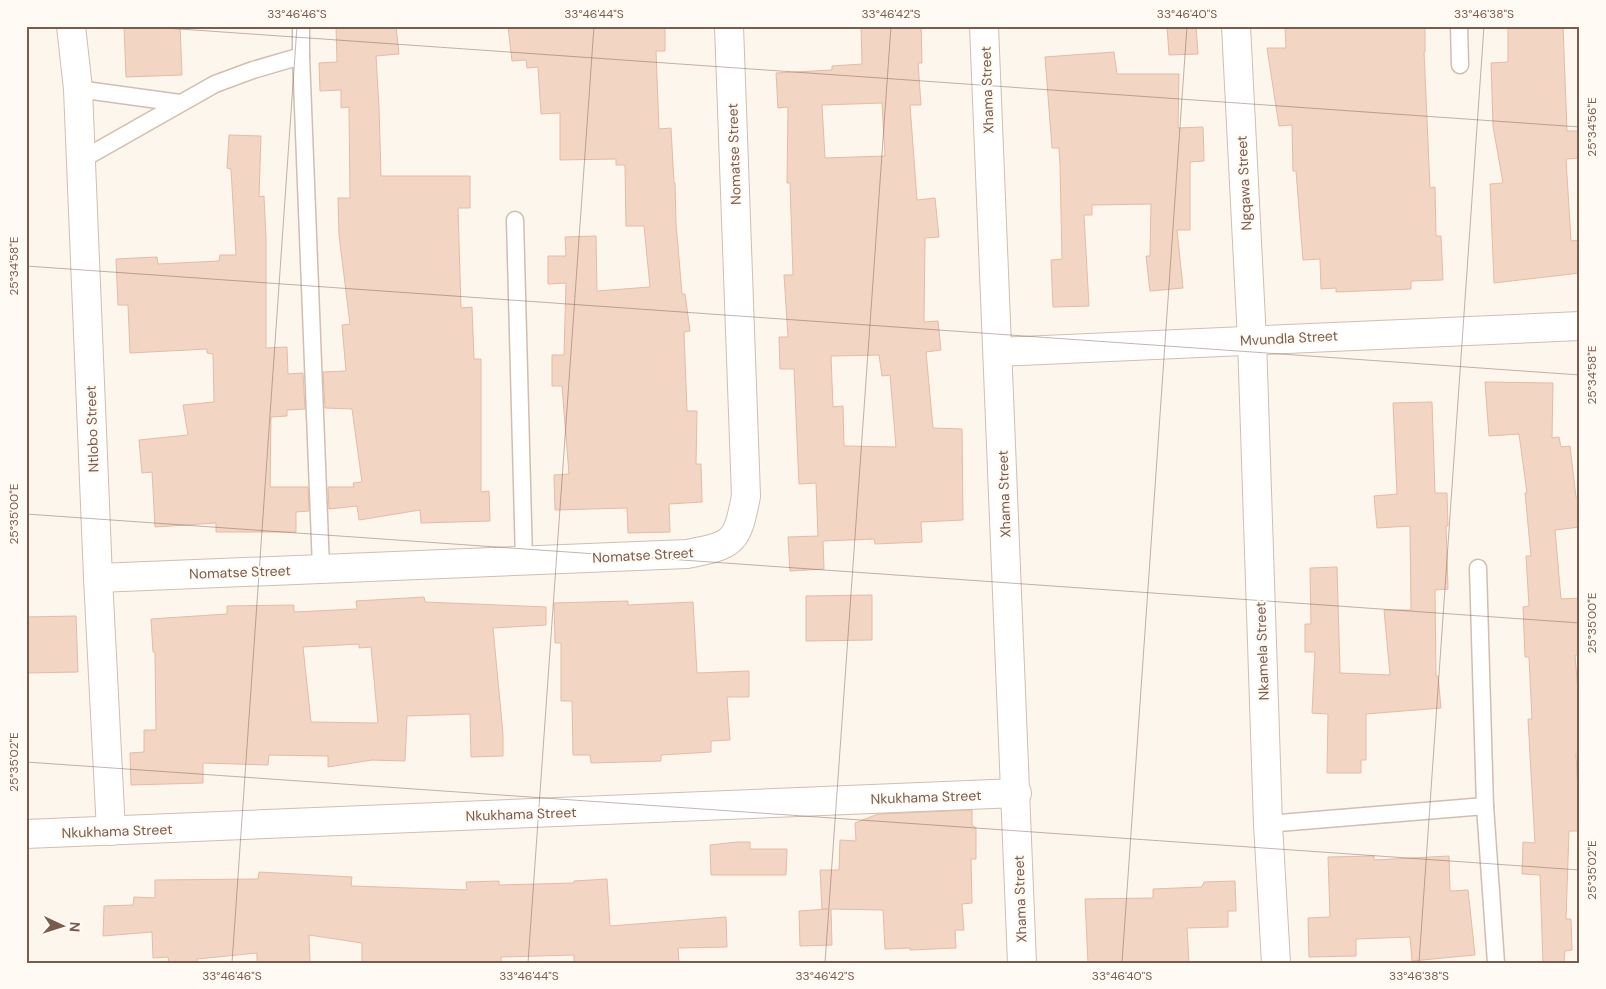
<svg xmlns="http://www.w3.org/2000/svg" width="1606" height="989" viewBox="0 0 1606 989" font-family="'DM Sans',sans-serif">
<rect width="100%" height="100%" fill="#fdf6ec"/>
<!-- building -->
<g fill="#f3d5c3" stroke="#e6bba3" fill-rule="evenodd">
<path d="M 124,26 L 180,26 L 182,75 L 126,77 Z"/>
<path d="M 336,26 L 396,26 L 399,54 L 376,56 L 379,107 L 381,176 L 470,176 L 470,208 L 458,208 L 461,308 L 472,307 L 474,359 L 481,359 L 481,492 L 489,491 L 490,521 L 421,523 L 420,510 L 359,520 L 357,506 L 329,509 L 328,487 L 354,487 L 353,483 L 362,482 L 352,409 L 325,408 L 323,372 L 346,371 L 342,325 L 350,324 L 339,235 L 338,198 L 350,198 L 349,107 L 341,108 L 341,90 L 320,91 L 319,63 L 337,62 Z"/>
<path d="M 508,26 L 665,26 L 665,51 L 656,51 L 659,129 L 671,128 L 674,183 L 675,183 L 676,223 L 682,294 L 685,294 L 690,331 L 684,332 L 687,411 L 697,411 L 696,464 L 701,464 L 702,502 L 669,504 L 670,532 L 628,533 L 627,508 L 555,510 L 554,475 L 569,474 L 562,386 L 552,386 L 552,355 L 564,355 L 566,283 L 548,284 L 548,256 L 566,256 L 565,237 L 596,236 L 597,291 L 650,287 L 644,226 L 626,226 L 625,165 L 616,165 L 616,159 L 560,160 L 560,113 L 541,114 L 538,67 L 527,68 L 526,60 L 512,61 Z"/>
<path d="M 861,26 L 921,26 L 922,63 L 918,63 L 921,105 L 910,105 L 917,200 L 935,198 L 939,237 L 925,238 L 924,322 L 938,321 L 941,350 L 926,352 L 933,428 L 962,429 L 963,520 L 921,522 L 922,542 L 875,544 L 874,539 L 823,541 L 824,569 L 790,571 L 788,537 L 818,536 L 816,483 L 799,484 L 794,369 L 780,369 L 779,337 L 788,337 L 784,275 L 793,275 L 790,183 L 787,183 L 788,107 L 778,108 L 776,73 L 832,70 L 832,66 L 862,64 ZM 882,103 L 885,156 L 825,158 L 822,105 ZM 879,355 L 882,376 L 890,375 L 896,447 L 844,446 L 843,406 L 833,407 L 831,356 Z"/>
<path d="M 1167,26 L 1196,26 L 1198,54 L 1169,55 Z"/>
<path d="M 1285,26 L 1425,26 L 1425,52 L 1424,52 L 1430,188 L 1435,187 L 1436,236 L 1441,236 L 1443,280 L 1411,281 L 1411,289 L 1336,292 L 1336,288 L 1321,289 L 1320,259 L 1303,260 L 1296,171 L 1293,171 L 1292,125 L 1279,126 L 1267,48 L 1286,48 Z"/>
<path d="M 1508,26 L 1563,26 L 1567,131 L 1580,131 L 1580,158 L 1566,159 L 1571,241 L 1580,240 L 1580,273 L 1494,283 L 1490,184 L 1503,183 L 1493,126 L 1491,63 L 1508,62 Z"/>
<path d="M 1114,52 L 1117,74 L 1179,74 L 1178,128 L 1203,127 L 1204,161 L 1190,162 L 1190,230 L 1177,230 L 1183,288 L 1150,291 L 1146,256 L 1150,256 L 1151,204 L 1092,205 L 1092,215 L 1084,215 L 1089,306 L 1053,307 L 1051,260 L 1062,259 L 1060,165 L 1059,148 L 1052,148 L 1045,57 Z"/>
<path d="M 229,135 L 261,136 L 259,197 L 264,196 L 266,238 L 266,348 L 287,347 L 288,374 L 303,373 L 305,409 L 287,410 L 287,416 L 271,417 L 270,487 L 308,487 L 309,511 L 296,512 L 296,532 L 216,532 L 216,523 L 155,527 L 152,472 L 142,473 L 139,440 L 188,435 L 183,405 L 214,402 L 213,354 L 207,353 L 207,349 L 130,353 L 128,305 L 118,305 L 116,259 L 157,257 L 158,264 L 219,261 L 220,255 L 236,255 L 231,169 L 227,168 Z"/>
<path d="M 1485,382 L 1553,383 L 1552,438 L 1559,437 L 1561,447 L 1570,446 L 1576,497 L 1578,497 L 1580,527 L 1555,530 L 1561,599 L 1580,598 L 1580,655 L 1575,655 L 1580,716 L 1580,754 L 1576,754 L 1580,831 L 1569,831 L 1566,919 L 1571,919 L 1572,950 L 1565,951 L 1564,963 L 1543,963 L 1540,875 L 1522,874 L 1523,842 L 1535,843 L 1528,719 L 1532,719 L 1529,657 L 1525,657 L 1523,607 L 1529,606 L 1526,556 L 1531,556 L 1525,493 L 1527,493 L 1519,434 L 1489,436 Z"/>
<path d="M 1432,402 L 1435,493 L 1447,493 L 1448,526 L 1446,526 L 1448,589 L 1435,590 L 1436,676 L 1438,676 L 1441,708 L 1366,714 L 1366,760 L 1361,760 L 1361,773 L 1327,773 L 1328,714 L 1312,713 L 1315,652 L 1305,652 L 1305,624 L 1311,624 L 1310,568 L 1337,567 L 1340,673 L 1390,675 L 1384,610 L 1411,610 L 1410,526 L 1377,528 L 1374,496 L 1397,494 L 1393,403 Z"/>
<path d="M 872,595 L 872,640 L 806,641 L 806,596 Z"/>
<path d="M 424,597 L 425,602 L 546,607 L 546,625 L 493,628 L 503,734 L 503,756 L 471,757 L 470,714 L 407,716 L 405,761 L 372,760 L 328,767 L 328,756 L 269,755 L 268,765 L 203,763 L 203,783 L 131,785 L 130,753 L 144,752 L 144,730 L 156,730 L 155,652 L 153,652 L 151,619 L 227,614 L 227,606 L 294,605 L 294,612 L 357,609 L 356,601 ZM 359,644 L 359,648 L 371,647 L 378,723 L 311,722 L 303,647 Z"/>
<path d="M 628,601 L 628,605 L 693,602 L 697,673 L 749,671 L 749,697 L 727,697 L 730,740 L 711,741 L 711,752 L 661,755 L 661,761 L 591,763 L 590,755 L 573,755 L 572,701 L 561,701 L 561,643 L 555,643 L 554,603 Z"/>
<path d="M 76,616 L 78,672 L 26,673 L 26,617 Z"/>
<path d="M 972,810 L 972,825 L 976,828 L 976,859 L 971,859 L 972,903 L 962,904 L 964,930 L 955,930 L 956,948 L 910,950 L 910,948 L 885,949 L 883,910 L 831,909 L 832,945 L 800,946 L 799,911 L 828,909 L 822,909 L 820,870 L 839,870 L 840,840 L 856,841 L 855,823 L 878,814 Z"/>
<path d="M 737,842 L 750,842 L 750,849 L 787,849 L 786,875 L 711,875 L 710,845 Z"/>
<path d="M 1374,856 L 1374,860 L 1449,856 L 1450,891 L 1468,890 L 1475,955 L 1412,961 L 1410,937 L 1356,939 L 1356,956 L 1309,957 L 1308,918 L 1330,917 L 1328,857 Z"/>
<path d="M 259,872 L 352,877 L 351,886 L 467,890 L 466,882 L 499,881 L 499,885 L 574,883 L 574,881 L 607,879 L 610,926 L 726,917 L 727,947 L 678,948 L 679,963 L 574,962 L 574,955 L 501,957 L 501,963 L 362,962 L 362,943 L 309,935 L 310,963 L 257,963 L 257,953 L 197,959 L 197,963 L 169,963 L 168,957 L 153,958 L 152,932 L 103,936 L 104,906 L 133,905 L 134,897 L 155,898 L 155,880 L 258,879 Z"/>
<path d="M 1235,881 L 1236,911 L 1228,911 L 1228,927 L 1187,928 L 1189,963 L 1088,963 L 1085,899 L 1153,898 L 1153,889 L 1202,887 L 1204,882 Z"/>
</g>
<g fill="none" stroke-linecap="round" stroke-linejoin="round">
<!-- service casing -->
<g stroke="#d1beb0" stroke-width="19">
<g id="service">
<path d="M 301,26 L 301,56 L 321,568"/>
<path d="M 1459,26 L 1460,65"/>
<path d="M 78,89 L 180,103"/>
<path d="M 81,160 L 215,84 L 253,70 L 301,56"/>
<path d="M 515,220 L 524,560"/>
<path d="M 1478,568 L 1485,806 L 1496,963"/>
<path d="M 1268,824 L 1485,806"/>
</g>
</g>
<!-- minor casing -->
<g stroke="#d1beb0" stroke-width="30">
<g id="minor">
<path d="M 71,26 L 78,89 L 98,578 L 111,831"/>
<path d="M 984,26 L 1022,963"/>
<path d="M 1236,26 L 1252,340 L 1268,824 L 1276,963"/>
<path d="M 998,352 L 1580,326"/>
<path d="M 98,578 L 687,554 C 734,545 737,543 746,496 L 729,26"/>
<path d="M 26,834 L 1017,793"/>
</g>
</g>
<!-- service -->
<use href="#service" stroke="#fff" stroke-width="16"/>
<!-- minor -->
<use href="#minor" stroke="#fff" stroke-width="28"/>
</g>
<!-- ticks -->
<path fill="none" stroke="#7a5c4d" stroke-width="1" stroke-opacity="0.45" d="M 137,26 L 1580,127M 26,266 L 1580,375M 26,514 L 1580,623M 26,762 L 1580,870M 232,963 L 297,26M 528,963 L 594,26M 825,963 L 891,26M 1122,963 L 1187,26M 1419,963 L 1484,26"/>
<g text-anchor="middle" stroke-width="4" stroke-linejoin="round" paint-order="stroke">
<!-- street labels -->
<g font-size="14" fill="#7a5c4d" stroke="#fffaf3">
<text transform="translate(987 90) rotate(-92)" y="5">Xhama Street</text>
<text transform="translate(734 154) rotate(-92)" y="5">Nomatse Street</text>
<text transform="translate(1244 183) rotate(-93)" y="5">Ngqawa Street</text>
<text transform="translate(1289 338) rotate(-3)" y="5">Mvundla Street</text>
<text transform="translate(92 429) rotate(-92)" y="5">Ntlobo Street</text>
<text transform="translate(1004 494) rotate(-92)" y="5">Xhama Street</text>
<text transform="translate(643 555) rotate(-3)" y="5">Nomatse Street</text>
<text transform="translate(240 572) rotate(-2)" y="5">Nomatse Street</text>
<text transform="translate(1262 651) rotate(-92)" y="5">Nkamela Street</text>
<text transform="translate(926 797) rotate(-2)" y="5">Nkukhama Street</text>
<text transform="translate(521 814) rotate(-2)" y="5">Nkukhama Street</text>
<text transform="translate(117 831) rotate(-2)" y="5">Nkukhama Street</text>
<text transform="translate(1020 899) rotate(-92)" y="5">Xhama Street</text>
</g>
</g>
<!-- border -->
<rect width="1606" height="989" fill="none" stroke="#fffaf3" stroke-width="55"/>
<!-- north arrow -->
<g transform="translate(62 926) rotate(94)" stroke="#fffaf3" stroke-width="4" paint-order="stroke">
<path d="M0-4L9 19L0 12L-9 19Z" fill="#7a5c4d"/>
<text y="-8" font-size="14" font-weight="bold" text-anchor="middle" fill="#7a5c4d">N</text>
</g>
<rect x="28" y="28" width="1550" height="934" fill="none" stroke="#7a5c4d" stroke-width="2"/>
<g font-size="12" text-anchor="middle" fill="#7a5c4d">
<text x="297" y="18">33°46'46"S</text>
<text x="594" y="18">33°46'44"S</text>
<text x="891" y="18">33°46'42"S</text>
<text x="1187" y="18">33°46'40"S</text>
<text x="1484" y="18">33°46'38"S</text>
<text transform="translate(1592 127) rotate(-90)" y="4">25°34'56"E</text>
<text transform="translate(14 266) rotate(-90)" y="4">25°34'58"E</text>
<text transform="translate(1592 375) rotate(-90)" y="4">25°34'58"E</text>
<text transform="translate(14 514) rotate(-90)" y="4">25°35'00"E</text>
<text transform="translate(1592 623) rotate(-90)" y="4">25°35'00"E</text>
<text transform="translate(14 762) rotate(-90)" y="4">25°35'02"E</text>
<text transform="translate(1592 870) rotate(-90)" y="4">25°35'02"E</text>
<text x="232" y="980">33°46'46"S</text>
<text x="529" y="980">33°46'44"S</text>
<text x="825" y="980">33°46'42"S</text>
<text x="1122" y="980">33°46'40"S</text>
<text x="1419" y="980">33°46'38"S</text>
</g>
</svg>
